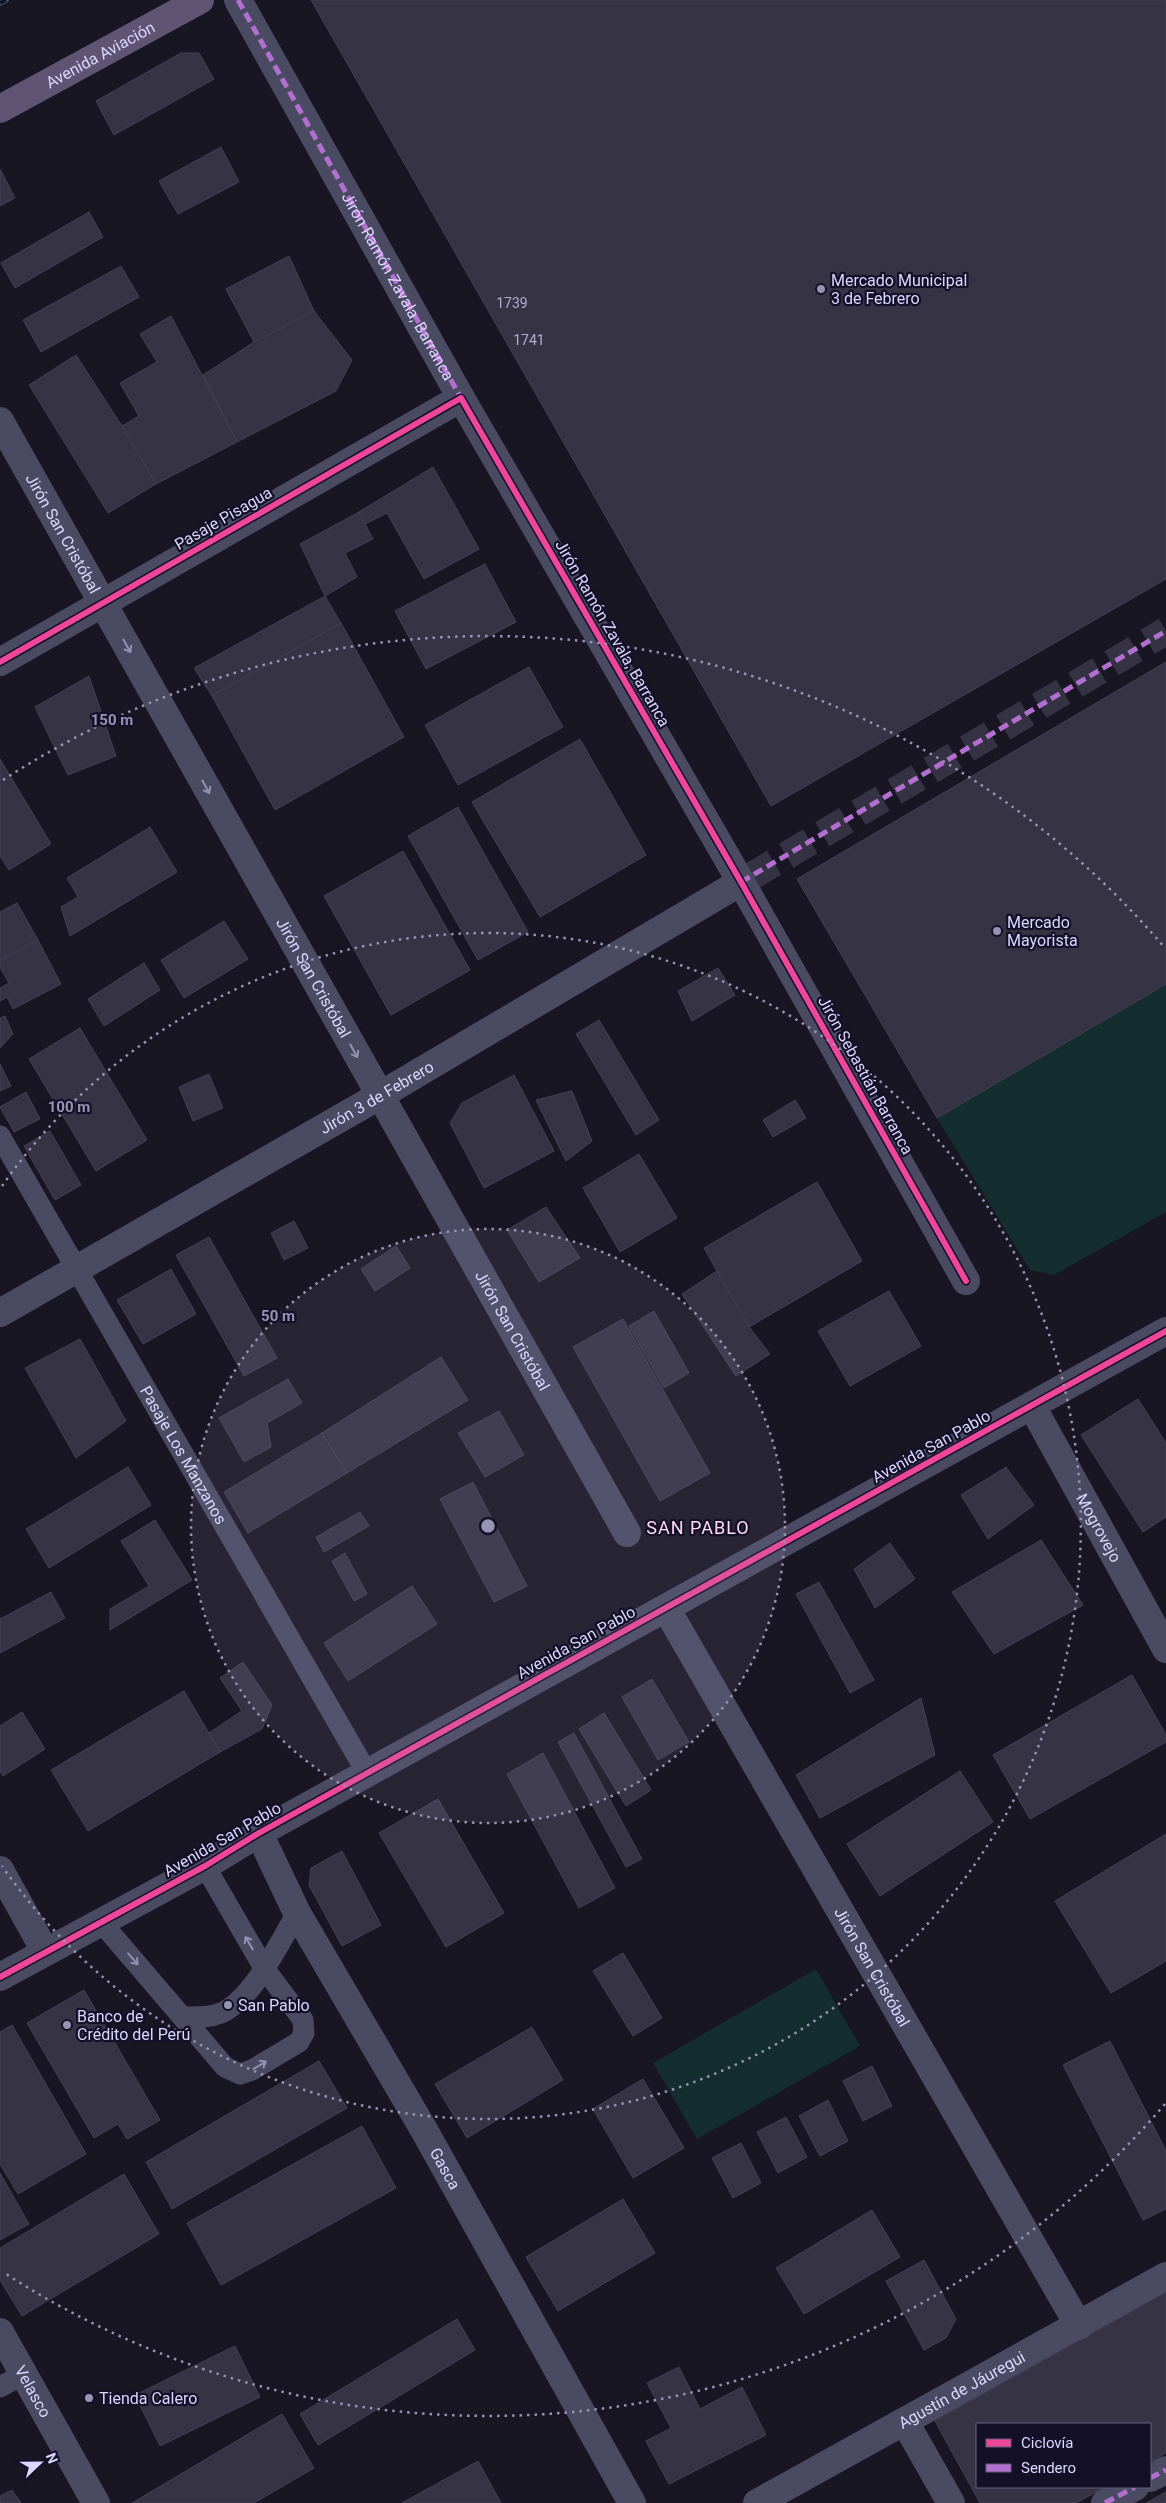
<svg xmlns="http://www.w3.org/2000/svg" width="1166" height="2503" viewBox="0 0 1166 2503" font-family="Roboto,sans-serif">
<rect width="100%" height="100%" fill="#181622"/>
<!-- green -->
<g fill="#142e2f">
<path d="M 1166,984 L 1166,1212 L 1054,1275 L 1030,1270 L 937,1118 Z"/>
<path d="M 816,1969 L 860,2046 L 697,2139 L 653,2063 Z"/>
</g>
<!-- building -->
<g fill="#363344" stroke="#444056">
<path d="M 311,0 L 1166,0 L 1166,579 L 771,806 Z"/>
<path d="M 181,53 L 199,53 L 214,79 L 114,135 L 96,101 Z"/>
<path d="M 221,147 L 239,182 L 178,214 L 159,181 Z"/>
<path d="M 0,169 L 15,198 L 0,206 Z"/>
<path d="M 89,212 L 103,237 L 15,288 L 1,263 Z"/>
<path d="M 289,256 L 314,311 L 254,342 L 226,289 Z"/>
<path d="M 121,266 L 139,297 L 41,352 L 23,320 Z"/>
<path d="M 314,311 L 352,360 L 336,391 L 237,442 L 203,375 L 254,342 Z"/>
<path d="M 171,316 L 237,442 L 156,484 L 122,426 L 139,416 L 120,383 L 157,362 L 140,334 Z"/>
<path d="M 76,355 L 122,426 L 156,484 L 108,513 L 29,385 Z"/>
<path d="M 433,467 L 479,549 L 424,579 L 387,513 L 365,524 L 359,512 Z"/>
<path d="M 359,512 L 373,539 L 345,553 L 357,577 L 325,596 L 300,544 Z"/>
<path d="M 485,564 L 516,622 L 426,669 L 395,611 Z"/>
<path d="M 325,596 L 341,623 L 212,696 L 194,668 Z"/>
<path d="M 341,623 L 404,737 L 275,810 L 212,696 Z"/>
<path d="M 1166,662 L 1166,984 L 937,1118 L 797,879 Z"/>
<path d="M 529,667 L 563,727 L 458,785 L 425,725 Z"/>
<path d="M 89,676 L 116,756 L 68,775 L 35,707 Z"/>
<path d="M 580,739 L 646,855 L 540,917 L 472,802 Z"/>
<path d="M 0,759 L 51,844 L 9,870 L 0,856 Z"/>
<path d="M 458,807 L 528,932 L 478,960 L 408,836 Z"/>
<path d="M 150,827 L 177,872 L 70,936 L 61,907 L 78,897 L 67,878 Z"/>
<path d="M 403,851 L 470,970 L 391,1015 L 324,896 Z"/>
<path d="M 17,903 L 38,940 L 0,961 L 0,912 Z"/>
<path d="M 224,921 L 248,959 L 184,998 L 161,960 Z"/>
<path d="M 38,940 L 61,984 L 13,1009 L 7,997 L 0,1001 L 0,988 L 9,983 L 0,967 L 0,961 Z"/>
<path d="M 144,963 L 160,990 L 104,1026 L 88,999 Z"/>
<path d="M 718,968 L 735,995 L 692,1021 L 678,991 Z"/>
<path d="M 5,1016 L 13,1034 L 0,1048 L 0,1018 Z"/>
<path d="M 599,1020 L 659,1120 L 636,1135 L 576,1034 Z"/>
<path d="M 80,1028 L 147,1140 L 96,1171 L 29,1059 Z"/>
<path d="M 0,1064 L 11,1086 L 0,1091 Z"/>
<path d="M 209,1074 L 223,1108 L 193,1121 L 179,1087 Z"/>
<path d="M 514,1075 L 554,1151 L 484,1188 L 450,1123 L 462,1103 Z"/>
<path d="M 572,1091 L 592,1141 L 566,1161 L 536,1100 Z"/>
<path d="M 26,1092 L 40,1119 L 14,1132 L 0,1107 Z"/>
<path d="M 795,1100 L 806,1118 L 773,1137 L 763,1120 Z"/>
<path d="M 50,1131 L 81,1185 L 55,1200 L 24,1146 Z"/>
<path d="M 639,1154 L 677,1218 L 620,1252 L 583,1188 Z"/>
<path d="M 817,1182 L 862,1261 L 749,1327 L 704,1248 Z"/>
<path d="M 546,1207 L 580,1258 L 539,1282 L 507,1230 Z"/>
<path d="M 294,1221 L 308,1248 L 284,1260 L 271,1233 Z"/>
<path d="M 209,1237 L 277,1358 L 244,1376 L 176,1255 Z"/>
<path d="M 396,1246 L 410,1268 L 375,1291 L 361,1269 Z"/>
<path d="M 171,1269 L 196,1314 L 143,1344 L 117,1300 Z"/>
<path d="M 717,1271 L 749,1327 L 770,1354 L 736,1376 L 682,1294 Z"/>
<path d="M 889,1291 L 921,1346 L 850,1386 L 818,1331 Z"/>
<path d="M 654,1311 L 689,1373 L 664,1388 L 629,1326 Z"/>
<path d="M 623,1319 L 710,1473 L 660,1501 L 573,1347 Z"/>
<path d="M 80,1339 L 126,1421 L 76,1458 L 25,1368 Z"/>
<path d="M 441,1357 L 468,1400 L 347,1473 L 322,1433 Z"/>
<path d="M 288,1379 L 302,1403 L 267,1423 L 271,1447 L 244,1462 L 219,1418 Z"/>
<path d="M 1138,1399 L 1166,1443 L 1166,1517 L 1143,1532 L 1081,1435 Z"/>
<path d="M 499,1411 L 524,1455 L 485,1477 L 458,1433 Z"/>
<path d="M 322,1433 L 347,1473 L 248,1533 L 224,1492 Z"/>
<path d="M 128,1467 L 151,1505 L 49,1568 L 26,1529 Z"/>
<path d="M 1006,1467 L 1034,1505 L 988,1539 L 961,1495 Z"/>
<path d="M 473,1482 L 527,1586 L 494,1602 L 440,1499 Z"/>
<path d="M 360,1512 L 369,1526 L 324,1552 L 316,1537 Z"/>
<path d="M 155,1520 L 192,1580 L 110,1630 L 110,1609 L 149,1586 L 121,1541 Z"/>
<path d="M 1041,1540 L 1083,1605 L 994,1654 L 952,1592 Z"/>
<path d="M 890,1543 L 915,1579 L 875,1608 L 854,1569 Z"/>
<path d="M 345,1553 L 367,1594 L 354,1601 L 332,1561 Z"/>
<path d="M 819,1582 L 874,1680 L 850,1693 L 796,1594 Z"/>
<path d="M 412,1586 L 437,1624 L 348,1681 L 324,1643 Z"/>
<path d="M 51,1592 L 65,1618 L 0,1653 L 0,1619 Z"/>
<path d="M 243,1662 L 272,1705 L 262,1729 L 220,1752 L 209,1733 L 242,1711 L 220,1678 Z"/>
<path d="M 1132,1675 L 1166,1735 L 1166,1742 L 1030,1819 L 993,1755 Z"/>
<path d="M 652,1679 L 689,1742 L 658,1760 L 622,1697 Z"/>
<path d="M 184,1691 L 220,1752 L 88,1831 L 51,1770 Z"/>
<path d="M 921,1698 L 935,1755 L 820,1818 L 796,1775 Z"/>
<path d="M 22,1712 L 45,1749 L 3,1776 L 0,1771 L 0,1726 Z"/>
<path d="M 604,1713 L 651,1790 L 626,1806 L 579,1729 Z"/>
<path d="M 574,1733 L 642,1859 L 626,1867 L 558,1742 Z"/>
<path d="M 543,1753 L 615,1888 L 579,1908 L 507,1774 Z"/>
<path d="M 960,1771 L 993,1822 L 880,1896 L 847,1844 Z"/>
<path d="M 438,1799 L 504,1913 L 446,1947 L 379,1833 Z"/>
<path d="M 1166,1834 L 1166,1961 L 1111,1993 L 1055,1901 Z"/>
<path d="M 342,1851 L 381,1925 L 342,1946 L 309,1885 L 311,1868 Z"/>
<path d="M 623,1953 L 662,2018 L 633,2036 L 593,1971 Z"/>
<path d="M 84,1990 L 160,2120 L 127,2139 L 118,2124 L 94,2138 L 27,2023 Z"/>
<path d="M 12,2025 L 86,2154 L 18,2194 L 0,2164 L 0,2032 Z"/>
<path d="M 532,2027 L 563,2080 L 467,2138 L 435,2084 Z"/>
<path d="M 1110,2041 L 1166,2151 L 1166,2209 L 1143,2220 L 1063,2065 Z"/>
<path d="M 319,2061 L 347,2108 L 172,2209 L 146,2162 Z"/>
<path d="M 872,2066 L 892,2106 L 863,2121 L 843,2081 Z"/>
<path d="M 643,2079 L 684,2148 L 633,2178 L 593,2109 Z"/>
<path d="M 828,2100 L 848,2141 L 820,2156 L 799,2116 Z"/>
<path d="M 786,2117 L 807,2157 L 778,2173 L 757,2132 Z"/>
<path d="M 362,2126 L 396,2188 L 221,2285 L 187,2223 Z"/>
<path d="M 741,2143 L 761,2183 L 733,2198 L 712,2158 Z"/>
<path d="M 0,2173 L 29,2224 L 0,2240 Z"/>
<path d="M 124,2174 L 159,2234 L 22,2316 L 0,2280 L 0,2248 Z"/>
<path d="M 623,2199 L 655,2253 L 558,2311 L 526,2257 Z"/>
<path d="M 872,2210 L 900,2257 L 804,2314 L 776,2268 Z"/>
<path d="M 924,2260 L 956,2319 L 946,2338 L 924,2350 L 886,2281 Z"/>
<path d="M 1166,2292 L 1166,2453 L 1150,2462 L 1150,2424 L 977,2424 L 977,2487 L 1105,2487 L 1076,2503 L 980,2503 L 935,2421 Z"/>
<path d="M 457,2319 L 475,2350 L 318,2445 L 300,2414 Z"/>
<path d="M 235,2346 L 260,2397 L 160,2446 L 135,2395 Z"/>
<path d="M 679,2367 L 700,2409 L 742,2387 L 766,2435 L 669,2484 L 646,2441 L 671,2428 L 647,2383 Z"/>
<path d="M 282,2414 L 314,2468 L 254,2503 L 132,2503 Z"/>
<path d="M 478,2461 L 501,2503 L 402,2503 Z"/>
<path d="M 12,2490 L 21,2503 L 0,2503 L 0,2496 Z"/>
<path d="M 1166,2492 L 1166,2503 L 1146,2503 Z"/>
</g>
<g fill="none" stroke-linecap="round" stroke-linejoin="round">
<!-- pedestrian-tunnel -->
<path stroke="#353343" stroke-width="28" stroke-dasharray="28 14" stroke-linecap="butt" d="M 750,877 L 1166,631"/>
<!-- service -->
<g stroke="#4b4a63" stroke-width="21">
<path id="s1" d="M 0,1136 L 367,1773"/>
<path d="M 101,1922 L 225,2067 L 240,2074 L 252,2070 L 299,2042 L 304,2033 L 303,2020 L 264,1968 L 205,1866"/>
<path d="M 183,2017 C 196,2017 209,2018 221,2013 C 252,2000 280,1942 297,1913"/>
<path d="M 0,2387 L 24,2374"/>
</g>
<!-- pedestrian -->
<g stroke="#4b4a63" stroke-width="28">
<path id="s2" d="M 238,0 L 461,398"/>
<path d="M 1150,2478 L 1166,2470"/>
<path d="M 1105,2503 L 1135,2487"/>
</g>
<!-- minor -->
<g stroke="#4b4a63" stroke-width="28">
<path id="s3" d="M 0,421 L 627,1533"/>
<path d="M 0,662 L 461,398 L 741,882 L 966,1281"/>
<path id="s4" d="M 0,1313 L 379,1096 L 741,882"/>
<path id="s5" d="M 1032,1406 L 1166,1649"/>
<path id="s6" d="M 666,1608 L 1079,2326"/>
<path id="s7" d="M 259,1833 L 297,1913 L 424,2130 L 632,2503"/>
<path d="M 0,1870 L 45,1951"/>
<path id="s8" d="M 0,2332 L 96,2503"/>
<path d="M 905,2422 L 951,2503"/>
<path id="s9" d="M 757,2503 L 1166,2276"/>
</g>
<!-- tertiary -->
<path stroke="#4b4a63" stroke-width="28" d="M 0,1977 L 205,1866 L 259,1833 L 1166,1331"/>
<!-- primary -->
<path stroke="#5f5474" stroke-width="28" id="s10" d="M 0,109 L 200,0"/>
<!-- rail casing -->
<g stroke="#445a6c" stroke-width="5.5">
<path id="rail" d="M 0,3 L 6,0"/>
</g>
<!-- rail -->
<use href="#rail" stroke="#141028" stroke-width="4" stroke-dasharray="11" stroke-linecap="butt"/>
<!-- quiet -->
<g stroke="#b36fd0" stroke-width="5" stroke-dasharray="10 5" stroke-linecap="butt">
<path d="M 238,0 L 461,398"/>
<path d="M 741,882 L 1166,631"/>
<path d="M 1150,2478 L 1166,2470"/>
<path d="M 1105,2503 L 1135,2487"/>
</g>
<!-- cycleway casing -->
<g stroke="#141028" stroke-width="9">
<g id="cycleway">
<path d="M 0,662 L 461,398 L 741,882 L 966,1281"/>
<path d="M 0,1977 L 205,1866 L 259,1833 L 1166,1331"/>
</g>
</g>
<!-- cycleway -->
<use href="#cycleway" stroke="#ed469a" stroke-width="6"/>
</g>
<!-- one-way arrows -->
<defs><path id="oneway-shaft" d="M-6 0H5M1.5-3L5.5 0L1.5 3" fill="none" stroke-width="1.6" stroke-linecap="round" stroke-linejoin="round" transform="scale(1.25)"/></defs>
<g stroke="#9390b1">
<use href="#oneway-shaft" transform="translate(127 646) rotate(61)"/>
<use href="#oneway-shaft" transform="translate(206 787) rotate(61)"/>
<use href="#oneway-shaft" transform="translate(354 1051) rotate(61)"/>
<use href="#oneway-shaft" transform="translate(249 1943) rotate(-120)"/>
<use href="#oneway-shaft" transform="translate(133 1959) rotate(49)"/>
<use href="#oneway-shaft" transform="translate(260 2065) rotate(-31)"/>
</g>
<!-- distance rings -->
<circle cx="488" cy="1526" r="297" fill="#9793b2" fill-opacity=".12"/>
<g fill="none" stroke="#9793b2" stroke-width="2.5" stroke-dasharray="2.5 5">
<circle cx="488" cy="1526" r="297"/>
<path d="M2 1186A593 593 0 1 1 2 1866"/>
<path d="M1165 2104A890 890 0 0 1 3 2272M3 780A890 890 0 0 1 1165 948"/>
</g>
<!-- markers -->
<g fill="#9793b2" stroke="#141028" stroke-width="2">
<circle cx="821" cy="289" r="5"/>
<circle cx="997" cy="931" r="5"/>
<circle cx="228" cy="2005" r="5"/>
<circle cx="67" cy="2025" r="5"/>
<circle cx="89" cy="2398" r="5"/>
</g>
<g text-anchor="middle" stroke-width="4.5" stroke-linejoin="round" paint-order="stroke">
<!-- number labels -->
<g font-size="14" fill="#b2aed0">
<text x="512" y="308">1739</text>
<text x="529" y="345">1741</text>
</g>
<!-- street labels -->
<g font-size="16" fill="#dbd7ff" stroke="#141028">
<text dy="6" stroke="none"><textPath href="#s10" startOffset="114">Avenida Aviación</textPath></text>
<text dy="6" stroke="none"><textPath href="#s2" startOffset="328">Jirón Ramón Zavala, Barranca</textPath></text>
<text transform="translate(223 518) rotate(-30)" y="6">Pasaje Pisagua</text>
<text dy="6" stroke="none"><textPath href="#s3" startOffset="129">Jirón San Cristóbal</textPath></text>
<text transform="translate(613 633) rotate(60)" y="6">Jirón Ramón Zavala, Barranca</text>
<text dy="6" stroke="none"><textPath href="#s3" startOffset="639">Jirón San Cristóbal</textPath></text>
<text transform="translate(866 1075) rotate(61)" y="6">Jirón Sebastián Barranca</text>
<text dy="6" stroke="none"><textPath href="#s4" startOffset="434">Jirón 3 de Febrero</textPath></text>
<text dy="6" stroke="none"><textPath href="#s3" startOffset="1044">Jirón San Cristóbal</textPath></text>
<text transform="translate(931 1446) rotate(-29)" y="6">Avenida San Pablo</text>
<text dy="6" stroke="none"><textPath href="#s1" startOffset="368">Pasaje Los Manzanos</textPath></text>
<text dy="6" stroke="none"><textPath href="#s5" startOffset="139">Mogrovejo</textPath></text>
<text transform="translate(576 1642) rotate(-29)" y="6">Avenida San Pablo</text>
<text transform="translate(222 1839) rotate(-30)" y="6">Avenida San Pablo</text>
<text dy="6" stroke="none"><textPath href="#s6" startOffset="414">Jirón San Cristóbal</textPath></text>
<text dy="6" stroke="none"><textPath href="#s7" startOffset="384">Gasca</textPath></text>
<text dy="6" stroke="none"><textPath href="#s9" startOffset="234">Agustín de Jáuregui</textPath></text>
<text dy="6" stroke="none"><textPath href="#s8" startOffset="68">Velasco</textPath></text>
</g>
<!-- poi labels -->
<g font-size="16" fill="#dbd7ff" stroke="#141028" text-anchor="start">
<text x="831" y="286">Mercado Municipal<tspan x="831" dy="18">3 de Febrero</tspan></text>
<text x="1007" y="928">Mercado<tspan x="1007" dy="18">Mayorista</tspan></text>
<text x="238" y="2011">San Pablo</text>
<text x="77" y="2022">Banco de<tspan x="77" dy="18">Crédito del Perú</tspan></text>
<text x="99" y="2404">Tienda Calero</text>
</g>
<!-- neighbourhood labels -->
<g font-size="18" letter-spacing="1" fill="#ffd9f1" stroke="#141028">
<text x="698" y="1534">SAN PABLO</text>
</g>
</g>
<circle cx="488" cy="1526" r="8" fill="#9793b2" stroke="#141028" stroke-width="2.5"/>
<g font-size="15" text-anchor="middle" font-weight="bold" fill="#9793b2" stroke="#141028" stroke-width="4.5" stroke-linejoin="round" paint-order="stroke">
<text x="112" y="725">150 m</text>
<text x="69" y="1112">100 m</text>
<text x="278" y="1321">50 m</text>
</g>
<!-- legend -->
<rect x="976" y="2423" width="175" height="65" fill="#141028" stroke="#64607e"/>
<rect x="986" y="2439" width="25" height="8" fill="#ed469a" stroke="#64607e"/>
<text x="1021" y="2448" font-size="15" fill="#dbd7ff">Ciclovía</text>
<rect x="986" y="2464" width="25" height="8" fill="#b36fd0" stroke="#64607e"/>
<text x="1021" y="2473" font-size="15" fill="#dbd7ff">Sendero</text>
<!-- north arrow -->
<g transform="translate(40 2463) rotate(68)" stroke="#141028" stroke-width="4" paint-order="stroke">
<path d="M0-4L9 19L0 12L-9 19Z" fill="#dbd7ff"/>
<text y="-8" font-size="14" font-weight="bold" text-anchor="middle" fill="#dbd7ff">N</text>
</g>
</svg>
